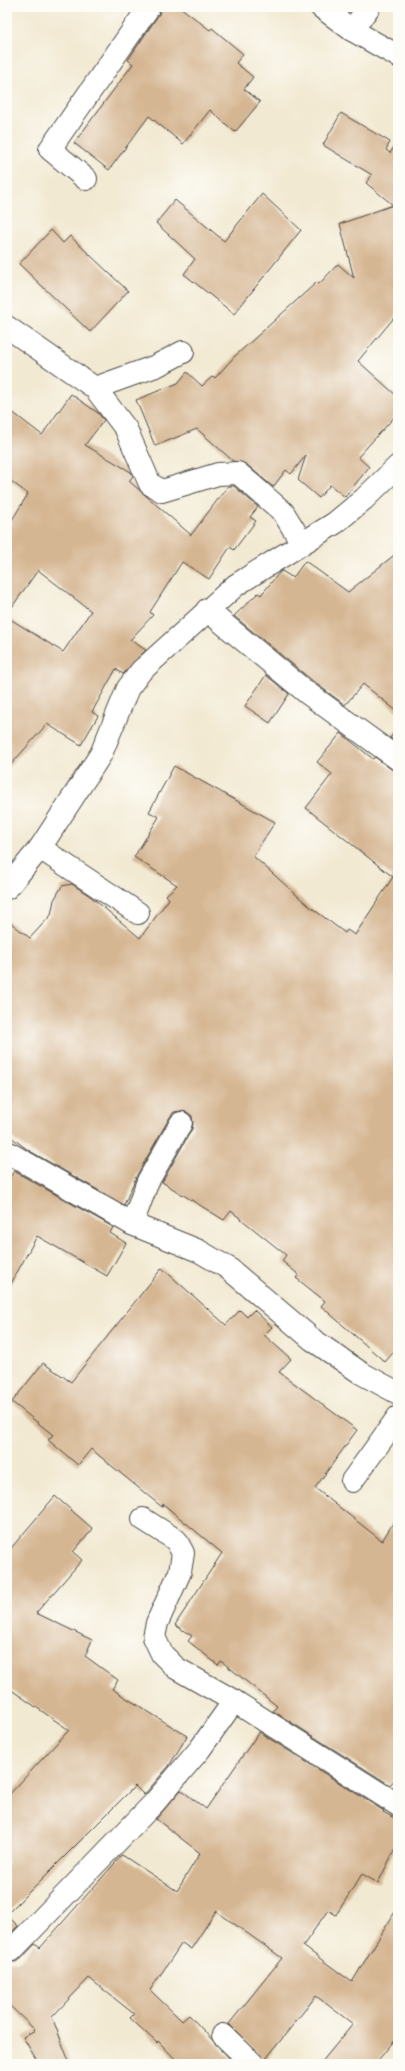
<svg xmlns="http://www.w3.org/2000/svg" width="405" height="2071" viewBox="0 0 405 2071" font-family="'Balsamiq Sans',sans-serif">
<rect width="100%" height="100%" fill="#fdfcf7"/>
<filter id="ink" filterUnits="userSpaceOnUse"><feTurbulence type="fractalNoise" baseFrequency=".025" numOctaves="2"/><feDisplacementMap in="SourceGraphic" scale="8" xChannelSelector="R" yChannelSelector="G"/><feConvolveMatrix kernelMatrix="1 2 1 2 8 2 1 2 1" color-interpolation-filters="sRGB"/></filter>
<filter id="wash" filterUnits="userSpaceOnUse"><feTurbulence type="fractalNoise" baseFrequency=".012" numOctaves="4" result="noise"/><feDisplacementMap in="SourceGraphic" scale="16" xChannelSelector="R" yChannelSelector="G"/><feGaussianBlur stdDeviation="0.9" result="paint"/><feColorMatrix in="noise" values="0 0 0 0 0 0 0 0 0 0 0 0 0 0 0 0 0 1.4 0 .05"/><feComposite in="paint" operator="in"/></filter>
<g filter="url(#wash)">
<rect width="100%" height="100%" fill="#f2e9d2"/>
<g id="blocks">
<!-- building -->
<g fill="#d5b692">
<path d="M 161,7 L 180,7 L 210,30 L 212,28 L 243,54 L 236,63 L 253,77 L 244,89 L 260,102 L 235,132 L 210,110 L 183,144 L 149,116 L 109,170 L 74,143 L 133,64 L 128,60 L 159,14 Z"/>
<path d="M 341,113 L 390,142 L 386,150 L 390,153 L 398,142 L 398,313 L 358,361 L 398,397 L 398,413 L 358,457 L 369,467 L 345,497 L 330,485 L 319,498 L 298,480 L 306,455 L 291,474 L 286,470 L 273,487 L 246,464 L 233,461 L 197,429 L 155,446 L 136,400 L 178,383 L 187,372 L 202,386 L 213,376 L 215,378 L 234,357 L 317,282 L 319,284 L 338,264 L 354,278 L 340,224 L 393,205 L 366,183 L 372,175 L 323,145 Z"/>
<path d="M 262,194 L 301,230 L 234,314 L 184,274 L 195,259 L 156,223 L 175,200 L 224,241 Z"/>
<path d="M 51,230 L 63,243 L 70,236 L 128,291 L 90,332 L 19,264 Z"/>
<path d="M 71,394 L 98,413 L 104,420 L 85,445 L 131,472 L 133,476 L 129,481 L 191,535 L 228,486 L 234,486 L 258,507 L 250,517 L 256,521 L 234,550 L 230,547 L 209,579 L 182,562 L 150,612 L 153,615 L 130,640 L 146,650 L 123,674 L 116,669 L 92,712 L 98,716 L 81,745 L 47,724 L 7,769 L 7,617 L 63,652 L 91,611 L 38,570 L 7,614 L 7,528 L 28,494 L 7,478 L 7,408 L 42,435 Z"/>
<path d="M 398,552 L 398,712 L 363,684 L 345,705 L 314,682 L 234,616 L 258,593 L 261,595 L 279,573 L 282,571 L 293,578 L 305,561 L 348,592 Z"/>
<path d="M 266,675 L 289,694 L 270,723 L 245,706 Z"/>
<path d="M 398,728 L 398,744 L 390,738 Z"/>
<path d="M 341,733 L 373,759 L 375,757 L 391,769 L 398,771 L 398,1347 L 385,1362 L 321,1306 L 325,1301 L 296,1278 L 299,1275 L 282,1261 L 286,1255 L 231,1211 L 224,1220 L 162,1182 L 192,1129 L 193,1123 L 192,1116 L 187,1112 L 181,1111 L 174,1112 L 170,1117 L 137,1175 L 124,1205 L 28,1150 L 7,1134 L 7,920 L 30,938 L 51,915 L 54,900 L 62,886 L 72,884 L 90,896 L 140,938 L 169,899 L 166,895 L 177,885 L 134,857 L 159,817 L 149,812 L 174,766 L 275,822 L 253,856 L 309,906 L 345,933 L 347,930 L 355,935 L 393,877 L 306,808 L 332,774 L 317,762 Z"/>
<path d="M 14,1171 L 113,1227 L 110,1233 L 126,1243 L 107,1276 L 37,1236 L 7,1291 L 7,1182 Z"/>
<path d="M 162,1268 L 226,1325 L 240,1310 L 247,1317 L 254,1310 L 272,1327 L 264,1335 L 291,1359 L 279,1372 L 357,1430 L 315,1488 L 382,1541 L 398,1515 L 398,1776 L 390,1785 L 273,1711 L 277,1706 L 221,1661 L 218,1665 L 188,1641 L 192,1636 L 175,1625 L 222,1553 L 163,1504 L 162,1507 L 91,1449 L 78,1465 L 48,1440 L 53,1435 L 12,1402 L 43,1363 L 71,1382 Z"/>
<path d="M 55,1496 L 93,1529 L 73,1552 L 82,1560 L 36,1613 L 92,1640 L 85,1656 L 118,1680 L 112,1689 L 187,1736 L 169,1766 L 144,1795 L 135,1786 L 7,1914 L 7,1797 L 69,1730 L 7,1687 L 7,1553 Z"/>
<path d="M 259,1732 L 384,1811 L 383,1812 L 398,1820 L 398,1843 L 378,1883 L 362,1874 L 336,1915 L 328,1910 L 303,1946 L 352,1982 L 398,1907 L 398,2036 L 375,2064 L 320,2064 L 353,2024 L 316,1996 L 265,2060 L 229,2024 L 282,1958 L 216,1911 L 191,1949 L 182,1943 L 150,1990 L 182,2021 L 189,2015 L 235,2064 L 180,2064 L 158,2041 L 157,2043 L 130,2018 L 134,2014 L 89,1978 L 52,2017 L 70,2064 L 39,2064 L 23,2037 L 35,2030 L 7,2003 L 7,1961 L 15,1962 L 21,1959 L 35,1944 L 40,1948 L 122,1855 L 177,1891 L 200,1853 L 156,1819 L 181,1790 L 206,1809 Z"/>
<path d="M 7,1915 L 18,1926 L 7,1937 Z"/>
</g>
</g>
</g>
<g filter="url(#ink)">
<use href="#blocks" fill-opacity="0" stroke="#494844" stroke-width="1"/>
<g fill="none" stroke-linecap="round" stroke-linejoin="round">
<!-- minor casing -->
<g stroke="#494844" stroke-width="24">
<g id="minor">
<path d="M 321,7 L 352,30 L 398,56"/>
<path d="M 352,30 L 369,7"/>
<path d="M 86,179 L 50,149 L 149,7"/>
<path d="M 7,327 L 95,388 L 126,429 L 150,484 L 162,491 L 218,474 L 238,473 L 283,512 L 302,543"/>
<path d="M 95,388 L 156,366 L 183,352"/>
<path d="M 207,610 L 306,692 L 398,759"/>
<path d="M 40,848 L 138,913"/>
<path d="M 7,888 L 40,848 L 101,754 L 128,688 L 141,671 L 236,585 L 335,523 L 364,499 L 398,466"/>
<path d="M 7,1152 L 132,1224 L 199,1251 L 228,1268 L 313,1340 L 361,1373 L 398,1393"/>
<path d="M 132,1224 L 148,1181 L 181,1123"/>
<path d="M 352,1481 L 398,1417"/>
<path d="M 143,1519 L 176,1540 L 183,1553 L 180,1572 L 157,1623 L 154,1637 L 162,1654 L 176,1668 L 234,1701 L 398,1805"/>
<path d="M 12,1950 L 154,1803 L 200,1749 L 234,1701"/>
<path d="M 223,2035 L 253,2064"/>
</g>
</g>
<!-- minor -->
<use href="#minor" stroke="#fff" stroke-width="22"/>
</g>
</g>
<!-- margin -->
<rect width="405" height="2071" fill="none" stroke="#fdfcf7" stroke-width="24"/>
</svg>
